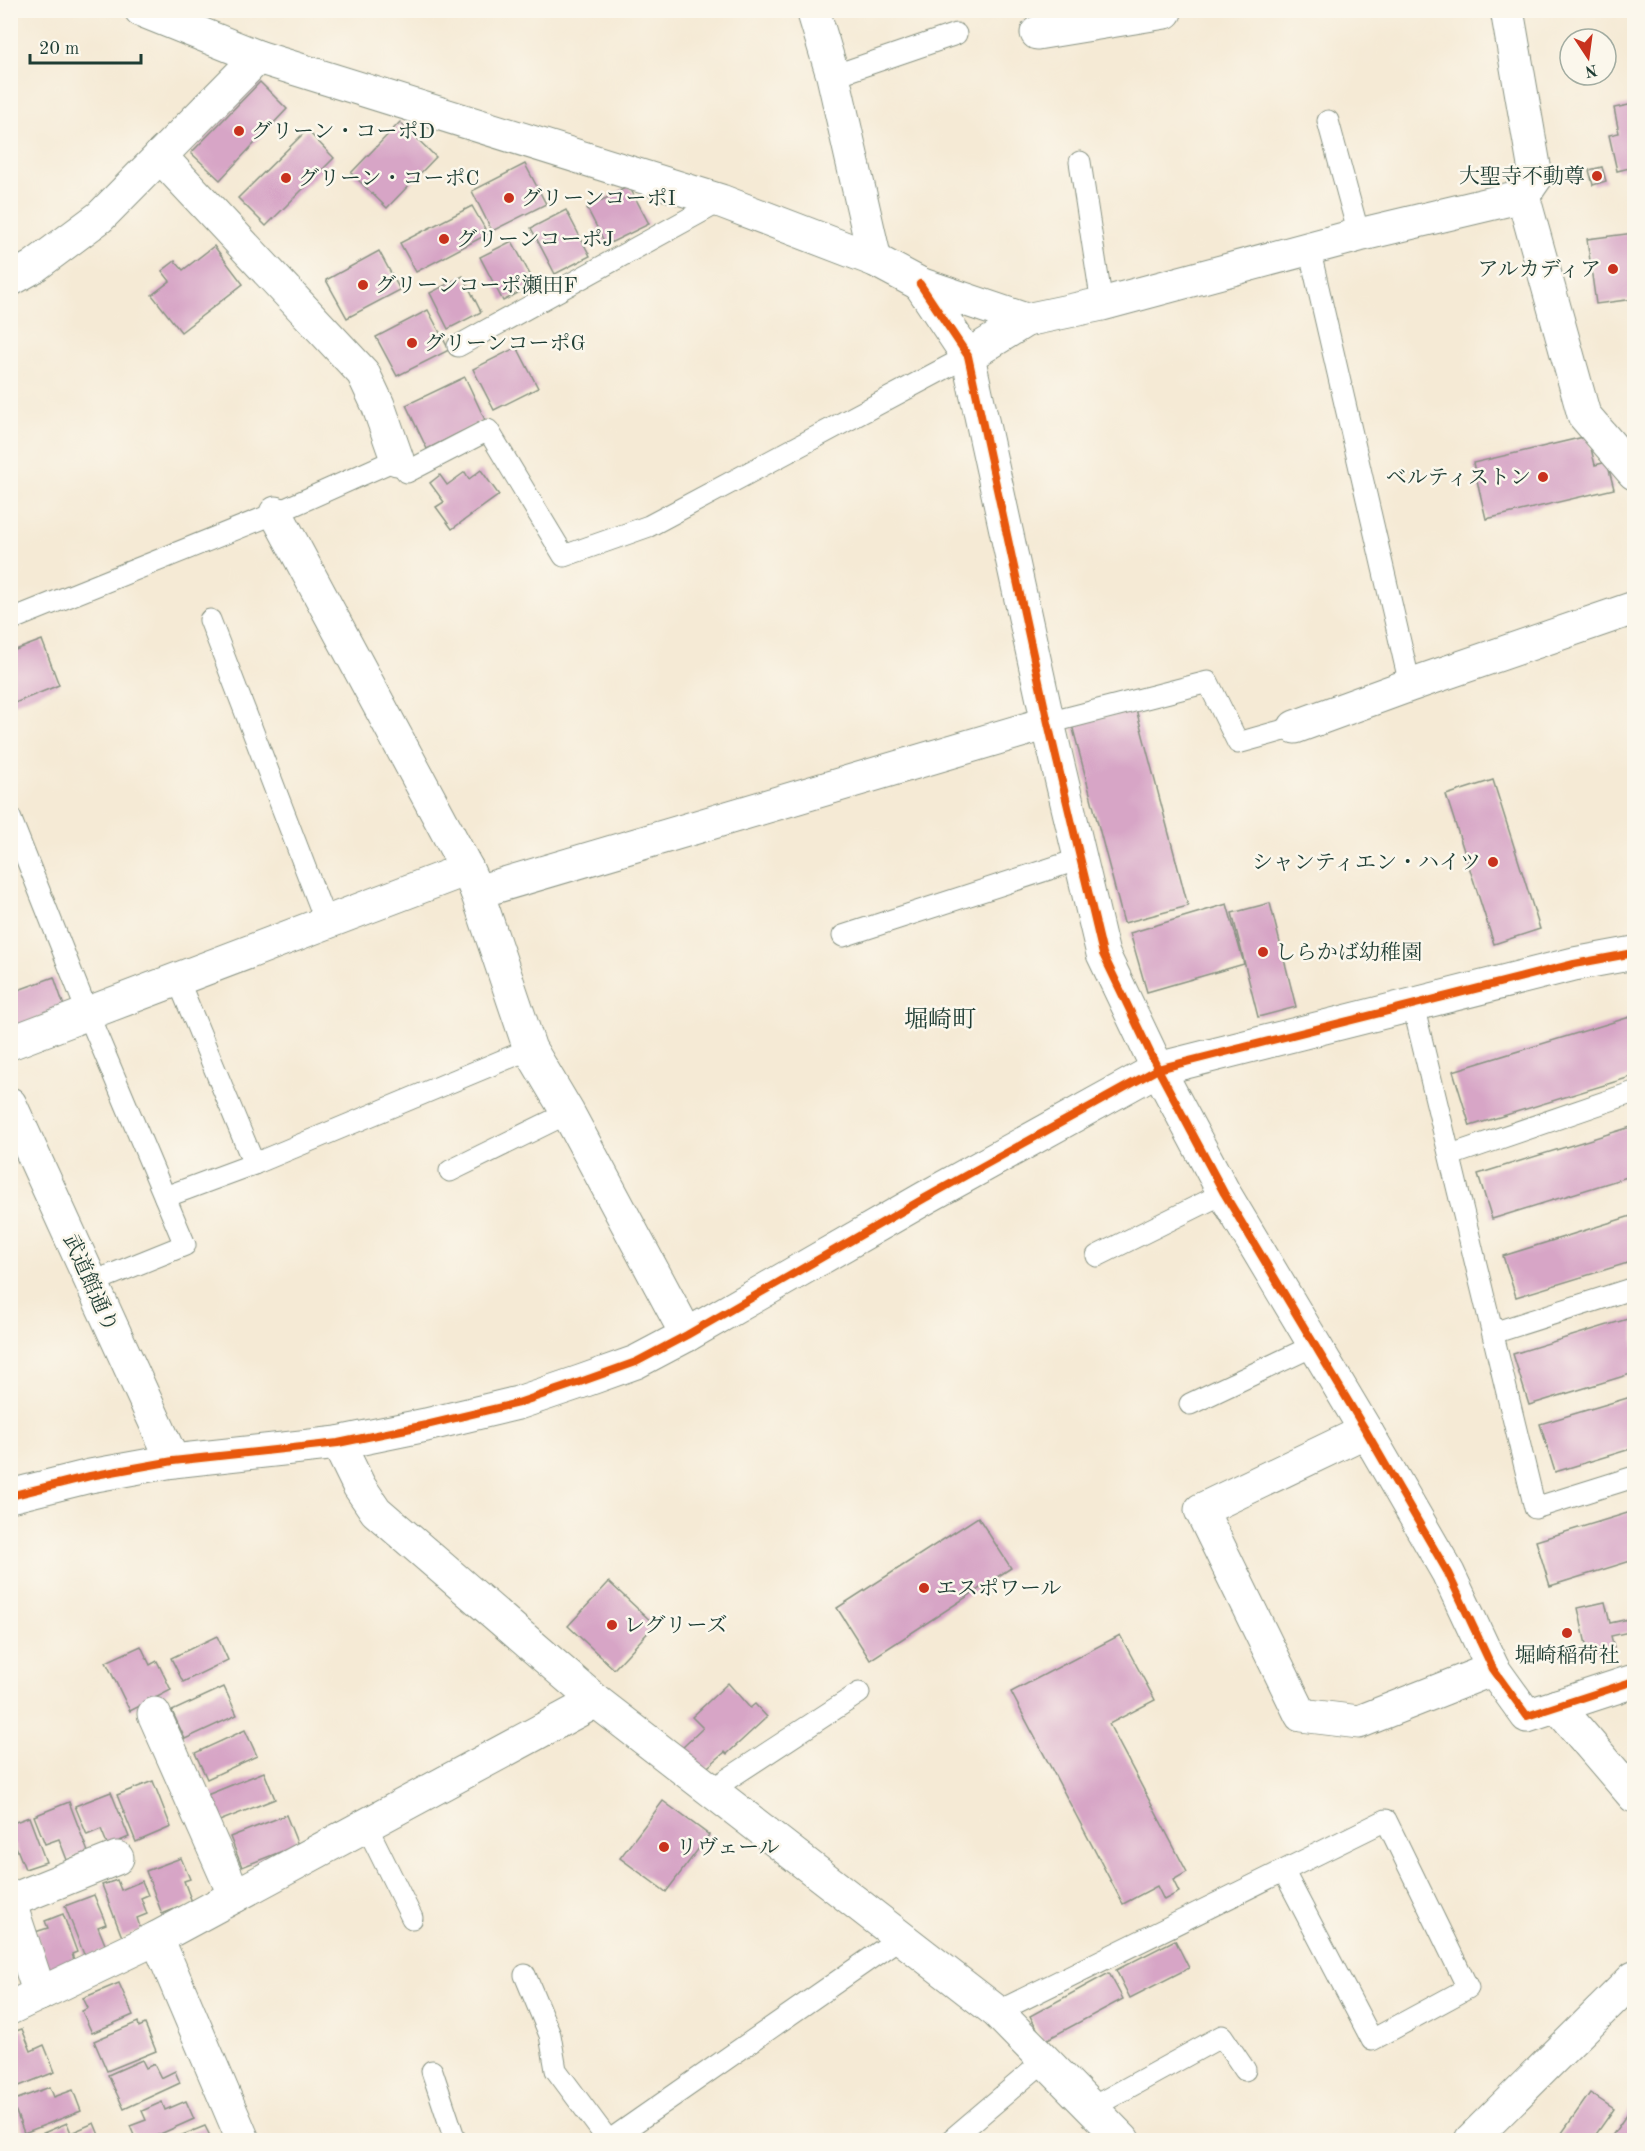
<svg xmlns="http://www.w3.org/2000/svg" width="1645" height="2151" viewBox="0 0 1645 2151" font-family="'Old Standard TT','Noto Serif JP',serif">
<rect width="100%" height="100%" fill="#fbf7ec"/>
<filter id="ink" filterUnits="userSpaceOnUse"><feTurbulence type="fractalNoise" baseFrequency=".0167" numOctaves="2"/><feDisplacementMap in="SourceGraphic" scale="12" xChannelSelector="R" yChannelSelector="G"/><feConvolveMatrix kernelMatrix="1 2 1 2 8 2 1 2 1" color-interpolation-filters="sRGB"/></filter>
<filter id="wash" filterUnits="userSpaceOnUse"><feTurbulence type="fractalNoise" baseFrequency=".008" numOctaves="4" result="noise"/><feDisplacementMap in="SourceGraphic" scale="24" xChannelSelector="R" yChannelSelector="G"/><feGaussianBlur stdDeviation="1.35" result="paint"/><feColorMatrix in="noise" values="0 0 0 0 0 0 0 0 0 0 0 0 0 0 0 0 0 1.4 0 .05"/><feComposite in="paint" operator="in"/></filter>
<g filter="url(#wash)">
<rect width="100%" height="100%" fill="#f5ead5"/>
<g id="blocks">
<!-- building -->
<g fill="#d7a5c6">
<path d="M 260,82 L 287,109 L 220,180 L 191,153 Z"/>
<path d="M 1634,104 L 1634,167 L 1617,171 L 1609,135 L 1619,133 L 1614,108 Z"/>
<path d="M 400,122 L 436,157 L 387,208 L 351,173 Z"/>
<path d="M 307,130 L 334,158 L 266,226 L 238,198 Z"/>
<path d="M 525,164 L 546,204 L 492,231 L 472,191 Z"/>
<path d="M 1602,167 L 1606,181 L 1593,185 L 1589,170 Z"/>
<path d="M 629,186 L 649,224 L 606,245 L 587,208 Z"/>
<path d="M 472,206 L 488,234 L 416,272 L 400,243 Z"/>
<path d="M 566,210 L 590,256 L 555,274 L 531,228 Z"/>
<path d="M 1634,233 L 1634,299 L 1596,304 L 1587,239 Z"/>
<path d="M 512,241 L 535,284 L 503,301 L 480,257 Z"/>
<path d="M 214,246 L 243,284 L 181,332 L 152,295 L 170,281 L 162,271 L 175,261 L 183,270 Z"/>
<path d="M 379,251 L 400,290 L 347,318 L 326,280 Z"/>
<path d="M 463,276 L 481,312 L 448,329 L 430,293 Z"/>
<path d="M 428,310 L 449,350 L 397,376 L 376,337 Z"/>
<path d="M 517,347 L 538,388 L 494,410 L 473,369 Z"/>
<path d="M 465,377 L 485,420 L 427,449 L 406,405 Z"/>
<path d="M 1588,436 L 1595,465 L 1607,462 L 1614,489 L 1486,519 L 1473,463 Z"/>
<path d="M 481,470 L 499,495 L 452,529 L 436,507 L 444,502 L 430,483 L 440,475 L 447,485 L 465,472 L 469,479 Z"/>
<path d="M 42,640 L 59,685 L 10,705 L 10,652 Z"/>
<path d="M 1136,709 L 1188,906 L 1124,923 L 1072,725 Z"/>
<path d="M 1493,780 L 1540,929 L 1494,944 L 1446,795 Z"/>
<path d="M 1270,903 L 1296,1007 L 1258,1017 L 1232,913 Z"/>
<path d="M 1227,904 L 1244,964 L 1147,992 L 1130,933 Z"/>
<path d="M 54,977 L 65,1009 L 14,1027 L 10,1016 L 10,993 Z"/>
<path d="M 1630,1017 L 1634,1032 L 1634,1076 L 1470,1126 L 1453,1071 Z"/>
<path d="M 1634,1126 L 1634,1175 L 1492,1219 L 1478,1174 Z"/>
<path d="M 1634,1215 L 1634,1261 L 1516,1297 L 1503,1256 Z"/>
<path d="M 1634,1317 L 1634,1373 L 1529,1405 L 1513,1354 Z"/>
<path d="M 1634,1396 L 1634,1448 L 1555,1472 L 1540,1424 Z"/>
<path d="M 1634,1511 L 1634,1560 L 1550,1586 L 1536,1541 Z"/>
<path d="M 978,1517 L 1011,1568 L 870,1660 L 837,1608 Z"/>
<path d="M 609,1582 L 655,1625 L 614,1669 L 568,1626 Z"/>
<path d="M 1605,1602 L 1610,1623 L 1633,1618 L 1634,1631 L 1611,1636 L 1614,1648 L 1588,1654 L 1578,1608 Z"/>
<path d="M 1120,1635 L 1155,1700 L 1109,1724 L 1187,1872 L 1173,1880 L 1179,1892 L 1164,1900 L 1157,1886 L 1123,1904 L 1011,1692 Z"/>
<path d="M 217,1636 L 228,1660 L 183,1682 L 171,1658 Z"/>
<path d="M 141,1646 L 150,1665 L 157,1661 L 171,1690 L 130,1711 L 106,1662 Z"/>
<path d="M 728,1683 L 750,1708 L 755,1704 L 767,1717 L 727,1754 L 725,1752 L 702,1772 L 681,1749 L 703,1728 L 692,1717 Z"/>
<path d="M 224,1687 L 237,1715 L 185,1739 L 172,1711 Z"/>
<path d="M 245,1730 L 257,1756 L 207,1779 L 195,1753 Z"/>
<path d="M 264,1772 L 275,1799 L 217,1822 L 207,1795 Z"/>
<path d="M 153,1781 L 171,1827 L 136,1842 L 117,1795 Z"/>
<path d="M 111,1792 L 129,1837 L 108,1846 L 101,1829 L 87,1835 L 75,1806 Z"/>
<path d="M 663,1801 L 709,1835 L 666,1892 L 620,1858 Z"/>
<path d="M 69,1802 L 88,1852 L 67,1860 L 59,1839 L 45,1844 L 34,1816 Z"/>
<path d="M 286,1815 L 298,1845 L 242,1867 L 230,1837 Z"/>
<path d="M 29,1817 L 46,1862 L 25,1869 L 15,1844 L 10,1845 L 10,1824 Z"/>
<path d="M 181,1858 L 190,1879 L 184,1881 L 192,1902 L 162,1914 L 146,1871 Z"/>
<path d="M 117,1880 L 121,1890 L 142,1881 L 148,1895 L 141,1898 L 147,1914 L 137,1918 L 141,1930 L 122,1937 L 102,1885 Z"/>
<path d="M 94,1895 L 106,1924 L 98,1927 L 107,1949 L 85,1957 L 65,1906 Z"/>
<path d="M 63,1914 L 77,1952 L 72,1954 L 75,1963 L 50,1972 L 35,1932 L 48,1928 L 45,1921 Z"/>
<path d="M 1175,1940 L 1189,1968 L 1130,1998 L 1116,1970 Z"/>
<path d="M 1109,1973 L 1123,1999 L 1044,2041 L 1030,2016 Z"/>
<path d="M 119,1983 L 133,2015 L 92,2033 L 82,2011 L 88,2008 L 83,1998 Z"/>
<path d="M 138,2022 L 139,2027 L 145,2024 L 156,2051 L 107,2071 L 94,2041 Z"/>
<path d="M 22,2029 L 31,2051 L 44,2045 L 55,2072 L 14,2088 L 10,2078 L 10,2033 Z"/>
<path d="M 142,2060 L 146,2068 L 154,2064 L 161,2078 L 175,2071 L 180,2083 L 124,2109 L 108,2075 Z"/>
<path d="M 50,2087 L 54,2097 L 73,2090 L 81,2111 L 24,2133 L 12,2101 Z"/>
<path d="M 1590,2093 L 1614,2109 L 1592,2140 L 1557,2140 Z"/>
<path d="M 186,2101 L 194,2119 L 147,2140 L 136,2140 L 130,2126 L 146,2120 L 142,2111 L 162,2102 L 165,2110 Z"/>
<path d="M 1634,2104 L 1634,2140 L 1609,2140 Z"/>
<path d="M 67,2123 L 71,2133 L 94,2123 L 101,2140 L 27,2140 Z"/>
<path d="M 205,2126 L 212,2140 L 170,2140 Z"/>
</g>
</g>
</g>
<g filter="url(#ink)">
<use href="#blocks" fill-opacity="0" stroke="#8a9484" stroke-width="1.5"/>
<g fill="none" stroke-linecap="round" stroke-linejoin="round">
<!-- service casing -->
<g stroke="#8a9484" stroke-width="23">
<g id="service">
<path d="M 833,76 L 956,34"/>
<path d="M 1328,121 L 1359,235"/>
<path d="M 1080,162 L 1102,304"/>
<path d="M 1309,248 L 1410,685"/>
<path d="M 458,346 L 721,201"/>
<path d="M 10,620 L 276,513 L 397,459 L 407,472 L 488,430 L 564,556 L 649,526 L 968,356"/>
<path d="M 210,620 L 326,922"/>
<path d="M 1048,723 L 1208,682 L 1238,743 L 1295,727"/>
<path d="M 10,817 L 88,1014 L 185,1245 L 91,1283"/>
<path d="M 843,936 L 1080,859"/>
<path d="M 178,980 L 254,1164"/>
<path d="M 1413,1005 L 1535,1508 L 1634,1477"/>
<path d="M 1451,1155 L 1634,1092"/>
<path d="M 450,1171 L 568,1113"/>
<path d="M 165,1197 L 254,1164 L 530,1049"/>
<path d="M 1097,1256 L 1224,1193"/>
<path d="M 1493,1333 L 1634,1288"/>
<path d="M 1190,1404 L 1315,1345"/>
<path d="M 711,1790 L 859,1693"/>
<path d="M 366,1825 L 412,1918"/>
<path d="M 525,1975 L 550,2035 L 556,2070 L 608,2140"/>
<path d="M 997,2012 L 1386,1820 L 1468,1988 L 1372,2040 L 1284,1872"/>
<path d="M 432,2071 L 455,2140"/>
<path d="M 1091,2108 L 1222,2036 L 1245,2070"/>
<path d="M 610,2140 L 901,1937"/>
<path d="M 951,2140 L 1044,2061"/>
</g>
</g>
<!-- minor casing -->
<g stroke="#8a9484" stroke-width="35">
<g id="minor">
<path d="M 141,10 L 258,57 L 721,201 L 875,260 L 920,284 L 1026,320 L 1102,304 L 1359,235 L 1523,196 L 1536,177 L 1507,10"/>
<path d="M 813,10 L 833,76 L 875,260"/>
<path d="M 1037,33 L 1165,12 L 1165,10"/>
<path d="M 160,156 L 363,373 L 378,405 L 397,459"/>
<path d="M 1523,196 L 1584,415 L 1634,473"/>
<path d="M 10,280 L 33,267 L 100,217 L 258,57"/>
<path d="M 920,284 L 968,356 L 1048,723 L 1103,954 L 1158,1069 L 1224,1193 L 1366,1431 L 1448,1573 L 1493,1669 L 1527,1716 L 1634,1681"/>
<path d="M 968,356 L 1026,320"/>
<path d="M 276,513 L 467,869 L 477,892 L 1048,723"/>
<path d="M 1295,727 L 1410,685 L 1634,608"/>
<path d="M 477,892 L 530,1049 L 568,1113 L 687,1335"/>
<path d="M 10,1043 L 467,869"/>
<path d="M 1366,1431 L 1201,1510 L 1301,1715 L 1359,1722 L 1493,1669"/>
<path d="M 338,1443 L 359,1486 L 376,1511 L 596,1701 L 997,2012 L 1123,2140"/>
<path d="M 10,1496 L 90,1476 L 173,1461"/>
<path d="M 1557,1706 L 1634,1796"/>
<path d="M 154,1714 L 235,1896"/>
<path d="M 10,1901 L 117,1858"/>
<path d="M 10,1904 L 40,1994"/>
<path d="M 10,2008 L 157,1938"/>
<path d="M 243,2140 L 157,1938 L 596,1701"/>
</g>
</g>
<!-- tertiary casing -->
<g stroke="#8a9484" stroke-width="35">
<g id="tertiary">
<path d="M 10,1104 L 173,1461 L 338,1443 L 426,1425 L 518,1403 L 580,1382 L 636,1362 L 687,1335 L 925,1198 L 1158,1069 L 1574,964 L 1634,953"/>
<path d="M 1471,2140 L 1634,1978"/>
</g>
</g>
<!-- service -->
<use href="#service" stroke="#fff" stroke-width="21"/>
<!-- minor -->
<use href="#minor" stroke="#fff" stroke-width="33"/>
<!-- tertiary -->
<use href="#tertiary" stroke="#fff" stroke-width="33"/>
<!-- cycleway casing -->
<g stroke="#fbf7ec" stroke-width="11">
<g id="cycleway">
<path d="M 920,284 L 968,356 L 1048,723 L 1103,954 L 1158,1069 L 1224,1193 L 1366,1431 L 1448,1573 L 1493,1669 L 1527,1716 L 1634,1681"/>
<path d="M 10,1496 L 90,1476 L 173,1461 L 338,1443 L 426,1425 L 518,1403 L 580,1382 L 636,1362 L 687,1335 L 925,1198 L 1158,1069 L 1574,964 L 1634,953"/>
</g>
</g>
<!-- cycleway -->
<use href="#cycleway" stroke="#e8590c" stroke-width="8"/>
</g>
</g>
<!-- markers -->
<g fill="#c8321e" stroke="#fbf7ec" stroke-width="2">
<circle cx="239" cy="131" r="6"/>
<circle cx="1597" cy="176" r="6"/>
<circle cx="286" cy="178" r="6"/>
<circle cx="509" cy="198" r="6"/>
<circle cx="444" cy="239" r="6"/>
<circle cx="1613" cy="269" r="6"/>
<circle cx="363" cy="285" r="6"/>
<circle cx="412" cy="343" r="6"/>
<circle cx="1543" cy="477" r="6"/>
<circle cx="1493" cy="862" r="6"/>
<circle cx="1263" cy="952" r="6"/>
<circle cx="924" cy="1588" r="6"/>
<circle cx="612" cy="1625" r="6"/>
<circle cx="1567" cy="1633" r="6"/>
<circle cx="664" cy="1847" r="6"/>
</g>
<g text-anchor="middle" stroke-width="5" stroke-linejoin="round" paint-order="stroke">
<!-- poi labels -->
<g font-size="21" fill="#1f3d34" stroke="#fbf7ec" text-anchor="start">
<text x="251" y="138">グリーン・コーポD</text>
<text x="1585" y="183" text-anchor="end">大聖寺不動尊</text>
<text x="298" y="185">グリーン・コーポC</text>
<text x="521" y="205">グリーンコーポI</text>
<text x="456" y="246">グリーンコーポJ</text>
<text x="1601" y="276" text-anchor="end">アルカディア</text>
<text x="375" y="292">グリーンコーポ瀬田F</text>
<text x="424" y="350">グリーンコーポG</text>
<text x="1531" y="484" text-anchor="end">ベルティストン</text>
<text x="1481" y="869" text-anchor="end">シャンティエン・ハイツ</text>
<text x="1275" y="959">しらかば幼稚園</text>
<text x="936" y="1595">エスポワール</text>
<text x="624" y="1632">レグリーズ</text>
<text x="1567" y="1662" text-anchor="middle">堀崎稲荷社</text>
<text x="676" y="1854">リヴェール</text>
</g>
<!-- street labels -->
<g font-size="21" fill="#1f3d34" stroke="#fbf7ec">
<text transform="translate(91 1283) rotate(66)" y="7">武道館通り</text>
</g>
<!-- quarter labels -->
<g font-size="24" fill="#1f3d34" stroke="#fbf7ec">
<text x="940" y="1027">堀崎町</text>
</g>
</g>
<!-- margin -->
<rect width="1645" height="2151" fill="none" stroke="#fbf7ec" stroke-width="36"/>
<!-- north arrow -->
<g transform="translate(1588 57) rotate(167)"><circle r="28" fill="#fbf7ec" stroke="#a3ada2" stroke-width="1.5"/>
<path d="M0-4.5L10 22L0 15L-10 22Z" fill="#c8321e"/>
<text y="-9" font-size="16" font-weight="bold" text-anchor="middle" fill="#1f3d34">N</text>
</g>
<!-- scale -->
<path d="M30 54v9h111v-9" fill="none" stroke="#1f3d34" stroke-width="3"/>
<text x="39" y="54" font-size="18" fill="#1f3d34" stroke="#fbf7ec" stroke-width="4.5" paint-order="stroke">20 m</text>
</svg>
